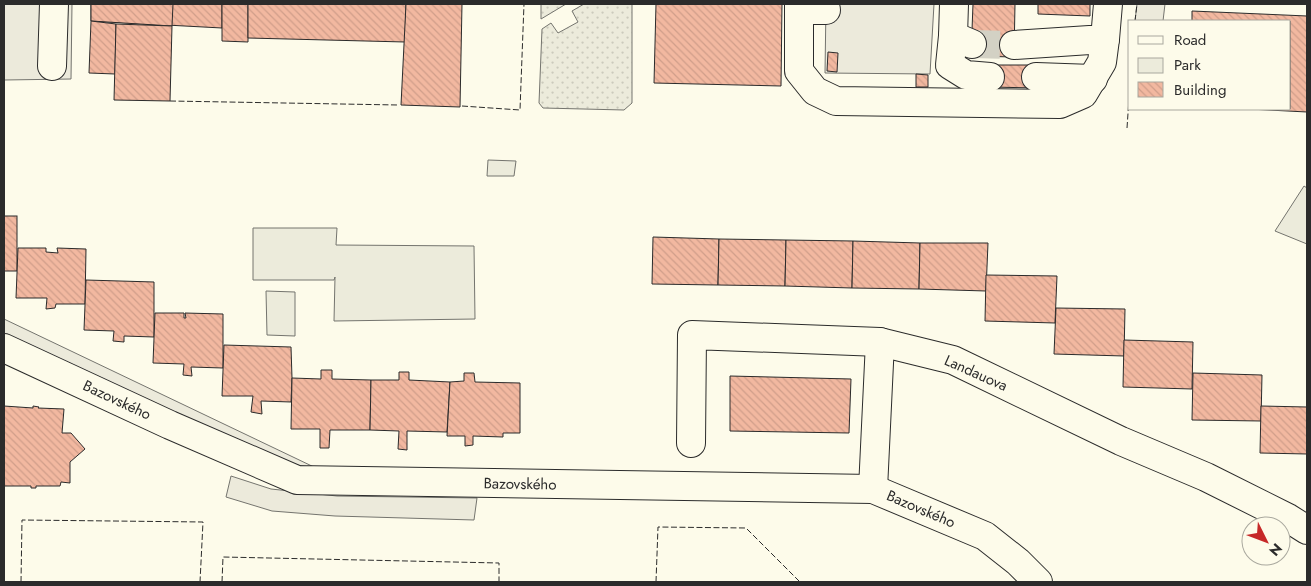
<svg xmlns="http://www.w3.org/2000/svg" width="1311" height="586" viewBox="0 0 1311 586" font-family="Jost,sans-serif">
<defs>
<pattern id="grass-dots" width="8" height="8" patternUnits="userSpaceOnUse" patternTransform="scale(1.25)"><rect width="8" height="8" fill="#ecebdb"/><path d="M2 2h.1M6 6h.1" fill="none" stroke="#cbcabc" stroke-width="1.8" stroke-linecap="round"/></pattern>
<pattern id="building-back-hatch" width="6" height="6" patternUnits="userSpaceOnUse" patternTransform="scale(1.25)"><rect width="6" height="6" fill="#f2b8a0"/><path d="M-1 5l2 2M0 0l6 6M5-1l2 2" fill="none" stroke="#d09e8a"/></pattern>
</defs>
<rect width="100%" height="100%" fill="#fdfbea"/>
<!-- grass -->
<g fill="url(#grass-dots)" stroke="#74746e">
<path d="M 541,4 L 566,4 L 541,19 Z"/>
<path d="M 584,4 L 632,4 L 632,103 L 624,110 L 543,108 L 539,103 L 542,29 L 551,23 L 558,33 L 578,22 L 572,11 Z"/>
</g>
<!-- park -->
<g fill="#ecebdb" stroke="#74746e">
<path d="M 488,160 L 516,161 L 514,176 L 487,176 Z"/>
<path d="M 1304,186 L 1307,188 L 1307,244 L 1275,231 Z"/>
<path d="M 253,228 L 337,228 L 336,245 L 474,246 L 475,319 L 334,321 L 335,277 L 334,280 L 253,280 Z"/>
<path d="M 266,291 L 295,292 L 295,336 L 267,335 Z"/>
</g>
<!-- parking -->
<g fill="#eceadb" stroke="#74746e">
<path d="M 4,4 L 72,4 L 71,79 L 4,80 Z"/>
<path d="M 826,4 L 934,4 L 930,74 L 825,73 Z"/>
<path d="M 1137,4 L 1165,4 L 1163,21 L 1135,21 Z"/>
<path d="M 4,319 L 316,468 L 290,464 L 4,337 Z"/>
<path d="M 231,476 L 271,489 L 337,496 L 477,498 L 474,520 L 335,516 L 272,511 L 226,497 Z"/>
</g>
<!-- building -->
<g fill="url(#building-back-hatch)" stroke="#2b2b2b">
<path d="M 91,4 L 222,4 L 222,28 L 91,21 Z"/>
<path d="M 91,4 L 173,4 L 172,26 L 91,21 Z"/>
<path d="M 222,4 L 248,4 L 248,42 L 222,41 Z"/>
<path d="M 248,4 L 406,4 L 405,42 L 248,38 Z"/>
<path d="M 406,4 L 462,4 L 460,107 L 401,105 Z"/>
<path d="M 656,4 L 782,4 L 781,86 L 654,83 Z"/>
<path d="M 973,4 L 1015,4 L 1014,57 L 971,56 Z"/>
<path d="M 1038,4 L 1090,4 L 1090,16 L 1038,14 Z"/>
<path d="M 1192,11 L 1307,16 L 1307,112 L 1249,109 L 1290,109 L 1290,21 L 1192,21 Z"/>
<path d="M 91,21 L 116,24 L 115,74 L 89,73 Z"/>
<path d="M 116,24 L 172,26 L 170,101 L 114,100 Z"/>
<path d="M 828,52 L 838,53 L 837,72 L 827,71 Z"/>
<path d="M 990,65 L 1037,65 L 1036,88 L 990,87 Z"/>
<path d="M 916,74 L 928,75 L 928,87 L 916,87 Z"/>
<rect x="4" y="216" width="13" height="55"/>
<path d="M 653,237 L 719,239 L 718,285 L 652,284 Z"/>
<path d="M 719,239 L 786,240 L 785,286 L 718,285 Z"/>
<path d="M 786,240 L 853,241 L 852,288 L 785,286 Z"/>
<path d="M 853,241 L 920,243 L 919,289 L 852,288 Z"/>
<path d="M 920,243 L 988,243 L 986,291 L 919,289 Z"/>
<path d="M 18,248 L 46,248 L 46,252 L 58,253 L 57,248 L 86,249 L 85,304 L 56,304 L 55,308 L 46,309 L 47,298 L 16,298 Z"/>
<path d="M 986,275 L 1057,276 L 1055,323 L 985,321 Z"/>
<path d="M 86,280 L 154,282 L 154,337 L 124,336 L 124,342 L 113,341 L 114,331 L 84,330 Z"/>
<path d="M 1056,308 L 1125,309 L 1124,356 L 1054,354 Z"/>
<path d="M 155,313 L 184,313 L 184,318 L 186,318 L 185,313 L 223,314 L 223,368 L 191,367 L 192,376 L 183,375 L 184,364 L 153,363 Z"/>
<path d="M 1124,340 L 1193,342 L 1192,389 L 1123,387 Z"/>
<path d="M 224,345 L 291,347 L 292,378 L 291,402 L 261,401 L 262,414 L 251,412 L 253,396 L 222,396 Z"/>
<path d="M 321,370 L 332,370 L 332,379 L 371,380 L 370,430 L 330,430 L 329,448 L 320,448 L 320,429 L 291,429 L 292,378 L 321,379 Z"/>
<path d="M 399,372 L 409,372 L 409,380 L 450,382 L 447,432 L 407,431 L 407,450 L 398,449 L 399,431 L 370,430 L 371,380 L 399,380 Z"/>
<path d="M 464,373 L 474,373 L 475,382 L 520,383 L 520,433 L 503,433 L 503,437 L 473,436 L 473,445 L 465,446 L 465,436 L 447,436 L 450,382 L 464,381 Z"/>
<path d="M 1193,373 L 1262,375 L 1261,421 L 1192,420 Z"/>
<path d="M 730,376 L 851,379 L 849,433 L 730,431 Z"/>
<path d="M 4,406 L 33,408 L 33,406 L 39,407 L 38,408 L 64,409 L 62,433 L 71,433 L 85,449 L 70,462 L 70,483 L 61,482 L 60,486 L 36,486 L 36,488 L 31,488 L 31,486 L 4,486 Z"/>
<path d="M 1261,406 L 1307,407 L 1307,454 L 1260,453 Z"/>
</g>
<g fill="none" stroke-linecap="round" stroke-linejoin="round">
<!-- minor-tunnel -->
<path stroke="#d3d1c4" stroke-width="28" stroke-dasharray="28 14" stroke-linecap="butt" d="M 972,44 L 1014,45"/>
<!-- minor casing -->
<g stroke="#2b2b2b" stroke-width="30">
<g id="minor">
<path d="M 799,4 L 799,71 L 815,91 L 836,101 L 1060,104 L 1083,94 L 1102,62 L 1105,39"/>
<path d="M 954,4 L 953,36 L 972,44"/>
<path d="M 799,10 L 826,10"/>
<path d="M 953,36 L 950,65 L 966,75 L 990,77"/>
<path d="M 1014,45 L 1105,39 L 1108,4"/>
<path d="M 52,66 L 54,4"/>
<path d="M 1036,77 L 1093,79"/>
<path d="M 4,348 L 170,425 L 297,480 L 873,489 L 985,536 L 1018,562 L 1038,582"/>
<path d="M 691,443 L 692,335 L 880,342 L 953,360 L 1121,441 L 1206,477 L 1288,518 L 1307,530"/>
<path d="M 873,489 L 880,342"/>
</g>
</g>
<!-- minor -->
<use href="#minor" stroke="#fdfbea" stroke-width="28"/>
<!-- fence -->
<g stroke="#2b2b2b" stroke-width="1" stroke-dasharray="6 2.5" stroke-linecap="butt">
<path d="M 1135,21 L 1137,4"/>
<path d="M 170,101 L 398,105"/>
<path d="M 462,106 L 520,110 L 524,4"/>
<path d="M 1127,128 L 1130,84"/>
<path d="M 21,582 L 22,520 L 203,522 L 200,582"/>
<path d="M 222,582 L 223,557 L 499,563 L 499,582"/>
<path d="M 656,582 L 658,527 L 746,528 L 800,582"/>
</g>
</g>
<g text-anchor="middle" stroke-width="4" stroke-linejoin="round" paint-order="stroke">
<!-- street labels -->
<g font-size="15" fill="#2b2b2b" stroke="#fdfbea">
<text transform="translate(976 373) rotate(24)" y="5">Landauova</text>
<text transform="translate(117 400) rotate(25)" y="5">Bazovského</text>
<text transform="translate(520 484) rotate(1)" y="5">Bazovského</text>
<text transform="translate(921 509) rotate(23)" y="5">Bazovského</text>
</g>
</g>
<!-- border -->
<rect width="1311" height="586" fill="none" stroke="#2b2b2b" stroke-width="10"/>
<!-- legend -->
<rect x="1128" y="20" width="162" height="90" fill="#fdfbea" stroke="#a9a89e"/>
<rect x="1138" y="36" width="25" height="8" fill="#fdfbea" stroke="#a9a89e"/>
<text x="1174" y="45" font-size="15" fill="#2b2b2b">Road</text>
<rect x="1138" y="58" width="25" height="15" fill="#ecebdb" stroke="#a9a89e"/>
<text x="1174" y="70" font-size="15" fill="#2b2b2b">Park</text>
<rect x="1138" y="82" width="25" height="15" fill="url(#building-back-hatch)" stroke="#a9a89e"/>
<text x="1174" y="95" font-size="15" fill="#2b2b2b">Building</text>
<!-- north arrow -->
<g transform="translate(1266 541) rotate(132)"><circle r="24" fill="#fdfbea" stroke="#a9a89e"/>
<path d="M0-4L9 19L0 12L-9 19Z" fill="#c62828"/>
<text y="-8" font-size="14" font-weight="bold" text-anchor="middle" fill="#2b2b2b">N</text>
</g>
</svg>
